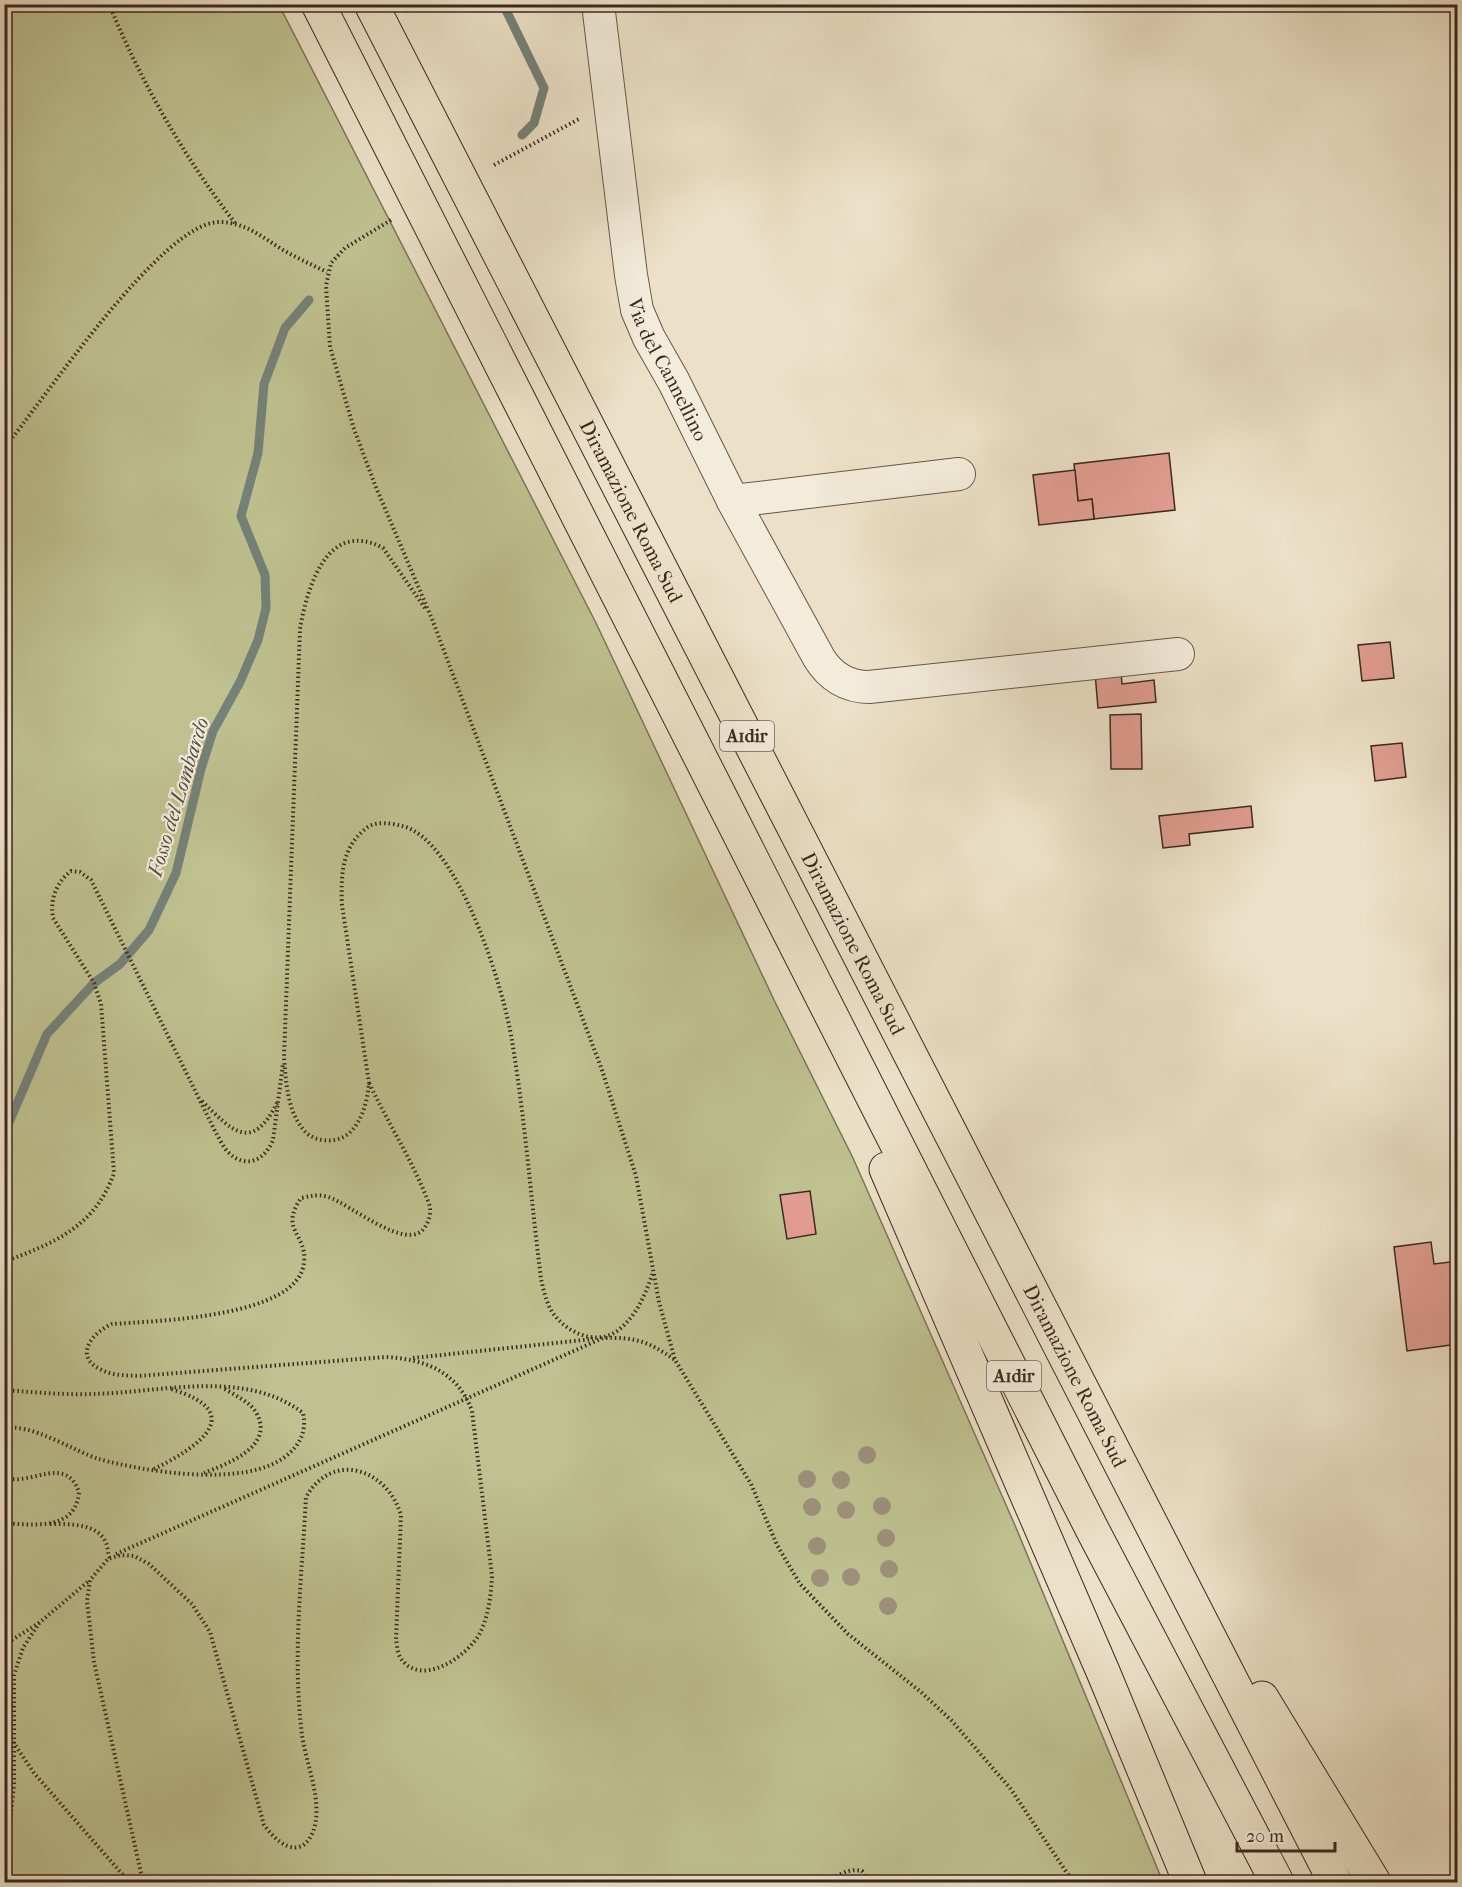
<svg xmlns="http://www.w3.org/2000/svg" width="1462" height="1887" viewBox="0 0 1462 1887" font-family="'IM FELL French Canon',serif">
<rect width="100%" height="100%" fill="#ece1c8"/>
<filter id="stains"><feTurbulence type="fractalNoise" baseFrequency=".00333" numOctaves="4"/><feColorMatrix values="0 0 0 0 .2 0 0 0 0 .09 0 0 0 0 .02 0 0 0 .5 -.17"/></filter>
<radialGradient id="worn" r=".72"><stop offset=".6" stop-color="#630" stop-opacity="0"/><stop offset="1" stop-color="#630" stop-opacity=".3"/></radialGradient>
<!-- green -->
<path fill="#bfc190" stroke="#7e7458" stroke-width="1.5" d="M 5,5 L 279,5 L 596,623 L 775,1002 L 853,1158 L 1014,1523 L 1163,1882 L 5,1882 Z"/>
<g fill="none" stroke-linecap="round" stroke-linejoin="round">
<!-- stream -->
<g stroke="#748279" stroke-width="9">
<path d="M 503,4 L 544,88 L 534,123 L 522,135"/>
<path d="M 4,1134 L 47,1034 L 94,983 L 120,964 L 149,930 L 176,873 L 201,769 L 213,731 L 240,682 L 258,640 L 266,608 L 265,575 L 241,516 L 258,453 L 264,384 L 285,328 L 309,300"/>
</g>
</g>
<!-- building -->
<g fill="#e19d91" stroke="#3c2820" stroke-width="1.5">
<path d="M 1169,453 L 1175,510 L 1094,519 L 1092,499 L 1078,501 L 1074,464 Z"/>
<path d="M 1075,470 L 1078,501 L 1092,499 L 1094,519 L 1039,525 L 1033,475 Z"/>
<path d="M 1390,642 L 1394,678 L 1362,681 L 1358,645 Z"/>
<path d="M 1121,671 L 1122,684 L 1154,680 L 1156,702 L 1098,708 L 1095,673 Z"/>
<path d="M 1141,714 L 1142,769 L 1111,769 L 1110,715 Z"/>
<path d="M 1402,743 L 1406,777 L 1375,781 L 1371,746 Z"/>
<path d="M 1251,806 L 1253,827 L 1189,834 L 1190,845 L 1163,848 L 1159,816 Z"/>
<path d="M 810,1191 L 816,1234 L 787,1239 L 780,1195 Z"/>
<path d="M 1431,1242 L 1434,1264 L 1458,1261 L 1458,1344 L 1407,1351 L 1394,1247 Z"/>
</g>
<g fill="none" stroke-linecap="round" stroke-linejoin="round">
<!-- minor casing -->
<g stroke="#68564a" stroke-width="34">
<g id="minor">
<path id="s1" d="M 598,4 L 631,275 L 637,310 L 649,338 L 674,382 L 733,501 L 959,474"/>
<path d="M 733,501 L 819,658 C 830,676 847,687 869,687 L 1178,654"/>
</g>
</g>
<!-- highway casing -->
<g stroke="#3c2820" stroke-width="35">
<g id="highway">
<path d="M 318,4 L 1092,1529 L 1277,1882"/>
<path id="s2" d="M 371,4 L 1335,1882"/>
<path d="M 886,1169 L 1104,1674 L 1190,1882"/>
<path d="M 1262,1698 L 1374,1882"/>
</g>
</g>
<!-- path -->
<g stroke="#3c2820" stroke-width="4" stroke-dasharray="1.5 3" stroke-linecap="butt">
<path d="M 109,4 C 141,82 184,157 235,223"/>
<path d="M 494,165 L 579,119"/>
<path d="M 391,220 L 345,248 L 331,263 L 326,286 L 330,347 L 354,429 L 375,485 L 432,619 L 602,1070 L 636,1176 L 659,1302 L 675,1360 L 751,1484 L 777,1545 L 800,1584 L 848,1634 L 921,1692 L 951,1720 L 1010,1788 L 1073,1882"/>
<path d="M 4,448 C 43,402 163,219 221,222 C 246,223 262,237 283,250 C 297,258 312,265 327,272"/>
<path d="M 425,608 L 383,548 C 327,518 307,588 300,629 L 284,1057 C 286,1081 287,1110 303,1129 C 308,1136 315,1139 323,1140 C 356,1145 367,1108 369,1083 L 342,905 C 341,876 341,850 364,830 C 374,820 390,823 402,826 C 458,839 504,989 512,1041 C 525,1119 531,1200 541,1279 C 544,1292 547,1307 556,1317 C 572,1336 601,1346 621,1328 C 638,1313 646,1293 653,1272"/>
<path d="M 202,1101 C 232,1131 252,1153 277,1103"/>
<path d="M 4,1262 C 54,1243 95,1227 114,1173 L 101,1004 L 94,983 L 53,918 C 50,899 56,883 71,871 L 80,872 L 91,880 L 215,1131 C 219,1138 223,1147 228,1152 C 246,1170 265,1160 273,1140 L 283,1064"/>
<path d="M 413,1358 L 593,1339"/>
<path d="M 4,1390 C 33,1392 63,1395 92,1394 C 160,1393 244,1368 303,1413 C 307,1431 300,1445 286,1456 C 247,1488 145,1472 99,1459 C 75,1452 28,1421 4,1429"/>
<path d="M 154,1469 C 197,1448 250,1413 171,1389"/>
<path d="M 204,1473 C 227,1464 274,1447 257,1414 C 251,1402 234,1395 223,1388"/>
<path d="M 4,1478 C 33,1486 65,1454 79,1492 C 76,1531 33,1525 4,1523"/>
<path d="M 50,1524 C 67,1524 96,1523 105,1541 C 109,1547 107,1555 110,1558"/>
<path d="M 116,1554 L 603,1338 C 635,1337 648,1341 675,1360"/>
<path d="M 4,1645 L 39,1623 L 90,1580"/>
<path d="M 4,1695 L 12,1707"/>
<path d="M 13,1742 L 34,1773 L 129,1882"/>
<path d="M 4,1878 L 14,1785 L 14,1675 L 23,1648 L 39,1623"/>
<path d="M 143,1882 L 94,1662 L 87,1601 L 90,1580 L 108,1559 L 121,1555 L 134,1556 L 149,1564 L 192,1604 L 210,1632 L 264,1825 C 276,1842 299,1861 312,1834 C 325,1805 306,1765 302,1735 C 292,1656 302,1576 306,1497 C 333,1450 387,1469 401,1515 L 396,1639 C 397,1644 397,1652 400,1657 C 420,1690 470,1655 481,1631 C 489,1613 491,1595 492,1576 L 472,1411 C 458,1372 425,1359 386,1357 L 138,1376 C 125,1375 112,1376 100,1369 C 73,1356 93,1332 112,1324 C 153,1321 300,1318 304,1262 C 307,1233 279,1231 301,1198 C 311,1196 319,1194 328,1197 C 349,1203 408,1254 425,1227 C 430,1219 432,1210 428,1201 C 412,1160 388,1123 369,1083"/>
<path d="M 829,1882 C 840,1874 848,1868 862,1871 L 869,1882"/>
</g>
<!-- minor -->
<use href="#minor" stroke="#f3ecdb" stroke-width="32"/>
<!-- highway -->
<use href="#highway" stroke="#ece1c8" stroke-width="33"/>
</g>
<!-- trees -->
<g fill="#9d907b">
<circle cx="867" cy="1455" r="9"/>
<circle cx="807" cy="1479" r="9"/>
<circle cx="841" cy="1480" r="9"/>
<circle cx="882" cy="1506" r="9"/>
<circle cx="812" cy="1507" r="9"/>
<circle cx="846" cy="1510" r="9"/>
<circle cx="886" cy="1538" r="9"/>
<circle cx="817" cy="1546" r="9"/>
<circle cx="889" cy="1569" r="9"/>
<circle cx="851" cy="1577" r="9"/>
<circle cx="820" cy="1578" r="9"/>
<circle cx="888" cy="1606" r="9"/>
</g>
<g text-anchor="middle" stroke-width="4.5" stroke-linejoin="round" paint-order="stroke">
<!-- shield labels -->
<g fill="#f3ecdb" stroke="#736358" stroke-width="1.5">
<rect x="720" y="721" width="54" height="30" rx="4.5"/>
<rect x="987" y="1361" width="54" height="30" rx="4.5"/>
</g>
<g font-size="18" font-weight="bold" fill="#3c2820">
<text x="747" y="742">A1dir</text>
<text x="1014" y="1382">A1dir</text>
</g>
<!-- street labels -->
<g font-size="20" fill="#3c2820" stroke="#f3ecdb">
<text dy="7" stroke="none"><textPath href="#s1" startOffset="375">Via del Cannellino</textPath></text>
<text dy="7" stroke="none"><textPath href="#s2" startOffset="570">Diramazione Roma Sud</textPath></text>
<text dy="7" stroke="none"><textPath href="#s2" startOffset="1056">Diramazione Roma Sud</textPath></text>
<text dy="7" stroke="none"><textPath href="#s2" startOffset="1542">Diramazione Roma Sud</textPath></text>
</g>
<!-- water labels -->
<g font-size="21" font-style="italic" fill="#534e45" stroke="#f3ecdb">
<text transform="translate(178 797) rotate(-73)" y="7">Fosso del Lombardo</text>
</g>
</g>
<!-- margin -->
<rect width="1462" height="1887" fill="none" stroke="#ece1c8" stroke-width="24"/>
<rect x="6" y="6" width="1450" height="1875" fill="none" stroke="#3c2820" stroke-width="3"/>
<rect x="12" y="12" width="1438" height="1863" fill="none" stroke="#3c2820" stroke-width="1.5"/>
<!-- scale -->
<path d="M1237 1842v9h98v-9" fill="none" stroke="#3c2820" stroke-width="3"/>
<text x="1246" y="1842" font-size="18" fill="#3c2820" stroke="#f3ecdb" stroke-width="4.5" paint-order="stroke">20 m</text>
<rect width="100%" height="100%" filter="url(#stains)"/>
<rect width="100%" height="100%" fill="url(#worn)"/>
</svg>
